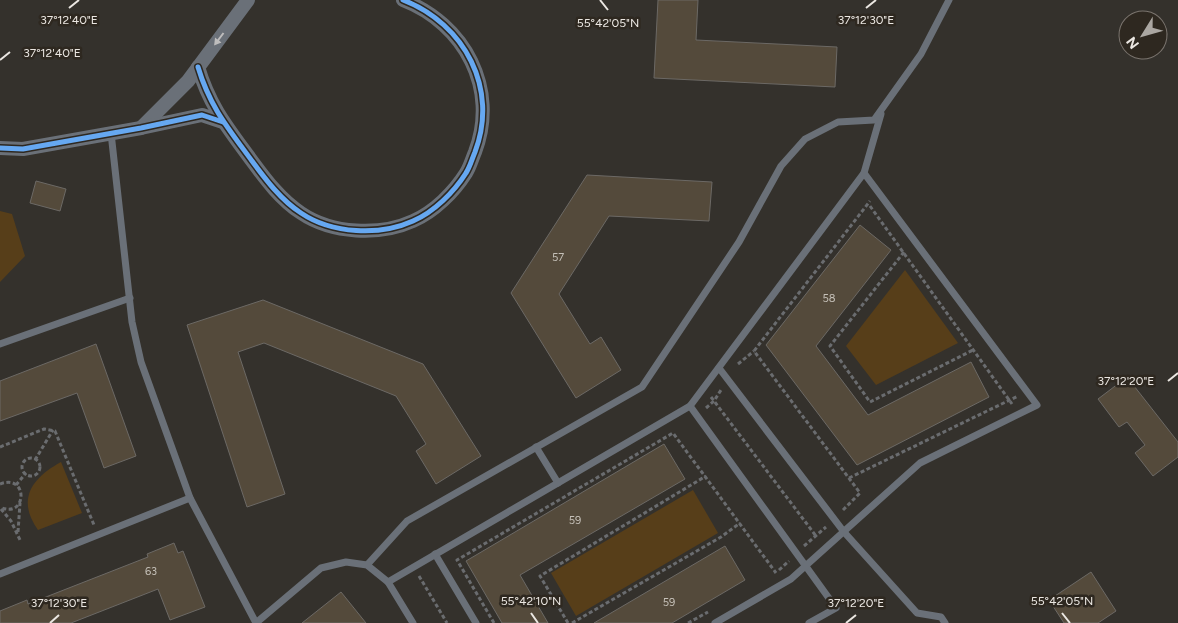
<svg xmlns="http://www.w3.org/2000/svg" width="1178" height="623" viewBox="0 0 1178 623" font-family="Figtree,sans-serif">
<rect width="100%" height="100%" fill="#34312c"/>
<!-- green -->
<g fill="#573e19">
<path d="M 0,211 L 12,214 L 25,256 L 0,282 Z"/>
<path d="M 905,270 L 958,343 L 876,385 L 846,346 Z"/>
<path d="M 61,462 L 82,513 L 38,530 C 16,499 32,478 61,462 Z"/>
<path d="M 693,490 L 718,533 L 576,616 L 551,573 Z"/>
</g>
<!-- building -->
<g fill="#544a3b" stroke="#6c6965">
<path d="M 658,0 L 698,0 L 696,40 L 837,47 L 835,87 L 654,78 Z"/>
<path d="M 587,175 L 712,182 L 709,221 L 609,216 L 559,294 L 590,344 L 601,337 L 621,370 L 576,398 L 511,293 Z"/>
<path d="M 36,181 L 66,189 L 60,211 L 30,203 Z"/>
<path d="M 860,225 L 891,250 L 816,346 L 868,415 L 971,362 L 989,397 L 857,465 L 766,345 Z"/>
<path d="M 263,300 L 423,364 L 481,456 L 436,484 L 416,451 L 426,444 L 396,396 L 264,343 L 238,352 L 285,494 L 247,507 L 187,325 Z"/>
<path d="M 96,344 L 136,456 L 104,468 L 77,393 L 0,421 L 0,381 Z"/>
<path d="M 1127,377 L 1178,442 L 1178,457 L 1153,476 L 1135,453 L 1145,445 L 1127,422 L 1119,427 L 1098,399 Z"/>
<path d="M 664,444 L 685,479 L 520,575 L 548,623 L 502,623 L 466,561 Z"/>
<path d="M 174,543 L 178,553 L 183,551 L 205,607 L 170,620 L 158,589 L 71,623 L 0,623 L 0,611 L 27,600 L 28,604 L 148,557 L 147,554 Z"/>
<path d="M 725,546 L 745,580 L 672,623 L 594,623 Z"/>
<path d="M 1091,572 L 1116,611 L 1098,623 L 1064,623 L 1049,600 Z"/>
<path d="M 341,592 L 366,623 L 302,623 Z"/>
</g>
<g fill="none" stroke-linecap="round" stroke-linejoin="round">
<!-- path -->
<g stroke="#6a6c6f" stroke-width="3" stroke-dasharray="4 2.5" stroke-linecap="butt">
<path d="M 870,206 L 1012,404"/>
<path d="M 904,252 L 830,346 L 870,402 L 973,350"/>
<path d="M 738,364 L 754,351"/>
<path d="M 711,397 L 816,536"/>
<path d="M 706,408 L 714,401 L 721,390"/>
<path d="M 0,447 L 44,429 L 55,431 L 94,525"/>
<circle cx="31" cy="467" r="9"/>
<path d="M 35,460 L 53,430"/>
<path d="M 849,478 L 1018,396"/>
<path d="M 0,484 C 29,473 27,520 0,507"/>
<path d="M 16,485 L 26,473"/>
<path d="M 1,509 L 11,521 L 21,542"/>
<path d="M 843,510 L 860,493 L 754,351 L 870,201"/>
<path d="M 18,532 L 20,503"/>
<path d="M 804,546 L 826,527"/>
<path d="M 779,570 L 789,561"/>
<path d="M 419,576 L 447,623"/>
<path d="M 494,623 L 457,560 L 673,433 L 776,573"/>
<path d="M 568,623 L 540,576 L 706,476"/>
<path d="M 572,623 L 721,537 L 740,523"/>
<path d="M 688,623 L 708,612"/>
</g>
<!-- lane -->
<g stroke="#6a7078" stroke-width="7">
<path d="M 111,133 L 132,322 L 141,362 L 190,498 L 256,623"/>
<path d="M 864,173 L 881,114"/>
<path d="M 0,344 L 130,298"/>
<path d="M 719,368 L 844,532 L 917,613 L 941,617 L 945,623"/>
<path d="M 690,406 L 836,608 L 809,623"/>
<path d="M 536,447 L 558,483"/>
<path d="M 435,554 L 476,623"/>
<path d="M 367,565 L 407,521 L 642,387 L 739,242 L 781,166 L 805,139 L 838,122 L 874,120 L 921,54 L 949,0"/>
<path d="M 0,574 L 190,498"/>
<path d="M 388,582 L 690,406 L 864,173 L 1037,405 L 920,463 L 791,579 L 715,623"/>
<path d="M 256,623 L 321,568 L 346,562 L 367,565 L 388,582 L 413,623"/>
</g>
<!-- street -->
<g stroke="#6a7078" stroke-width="14">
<path d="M 198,67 C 210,107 228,128 252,161 C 266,180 281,200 301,213 C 332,234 380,236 413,221 C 434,212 454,192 466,173 C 470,167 472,159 475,152 C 499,89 465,24 403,0"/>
<path d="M 141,128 L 188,81 L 248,0"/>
<path d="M 0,148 L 23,149 L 141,128 L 202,115 L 223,122"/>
</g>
<!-- cycleway casing -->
<g stroke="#2e2820" stroke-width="8">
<g id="cycleway">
<path d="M 198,67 C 210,107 228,128 252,161 C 266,180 281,200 301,213 C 332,234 380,236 413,221 C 434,212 454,192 466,173 C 470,167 472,159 475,152 C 499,89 465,24 403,0"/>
<path d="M 0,148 L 23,149 L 141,128 L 202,115 L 223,122"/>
</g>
</g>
<!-- cycleway -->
<use href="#cycleway" stroke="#66a8f1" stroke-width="5"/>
</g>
<!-- one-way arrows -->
<defs><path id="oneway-solid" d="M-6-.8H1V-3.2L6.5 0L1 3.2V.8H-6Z" transform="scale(1.25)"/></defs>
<use fill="#bebdbd" href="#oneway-solid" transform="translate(219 39) rotate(127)"/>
<!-- ticks -->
<path fill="none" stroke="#ebe7e2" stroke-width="2" d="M 600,0 L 608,10M 69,8 L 79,0M 866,8 L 876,0M 0,60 L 10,52M 1168,381 L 1178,373M 531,613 L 538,623M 1062,613 L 1070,623M 50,623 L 59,615M 846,623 L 856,615"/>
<g text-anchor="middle" stroke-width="5" stroke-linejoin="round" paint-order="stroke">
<!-- number labels -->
<g font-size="11" fill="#c5c0b8">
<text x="558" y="261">57</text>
<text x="829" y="302">58</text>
<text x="575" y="524">59</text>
<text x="151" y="575">63</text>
<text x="669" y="606">59</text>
</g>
</g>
<g font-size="12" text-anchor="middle" fill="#ebe7e2" stroke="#2e2820" stroke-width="5" stroke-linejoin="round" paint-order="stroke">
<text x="69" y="24">37°12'40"E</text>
<text x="866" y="24">37°12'30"E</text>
<text x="608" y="27">55°42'05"N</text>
<text x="52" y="57">37°12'40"E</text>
<text x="1126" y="385">37°12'20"E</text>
<text x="531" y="605">55°42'10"N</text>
<text x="1062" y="605">55°42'05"N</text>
<text x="59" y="607">37°12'30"E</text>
<text x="856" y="607">37°12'20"E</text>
</g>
<!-- north arrow -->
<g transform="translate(1143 35) rotate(233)"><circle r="24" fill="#2e2820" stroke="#7a746e"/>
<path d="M0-4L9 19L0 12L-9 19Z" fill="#aba7a2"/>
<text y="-8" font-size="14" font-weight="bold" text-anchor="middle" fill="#ebe7e2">N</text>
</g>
</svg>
